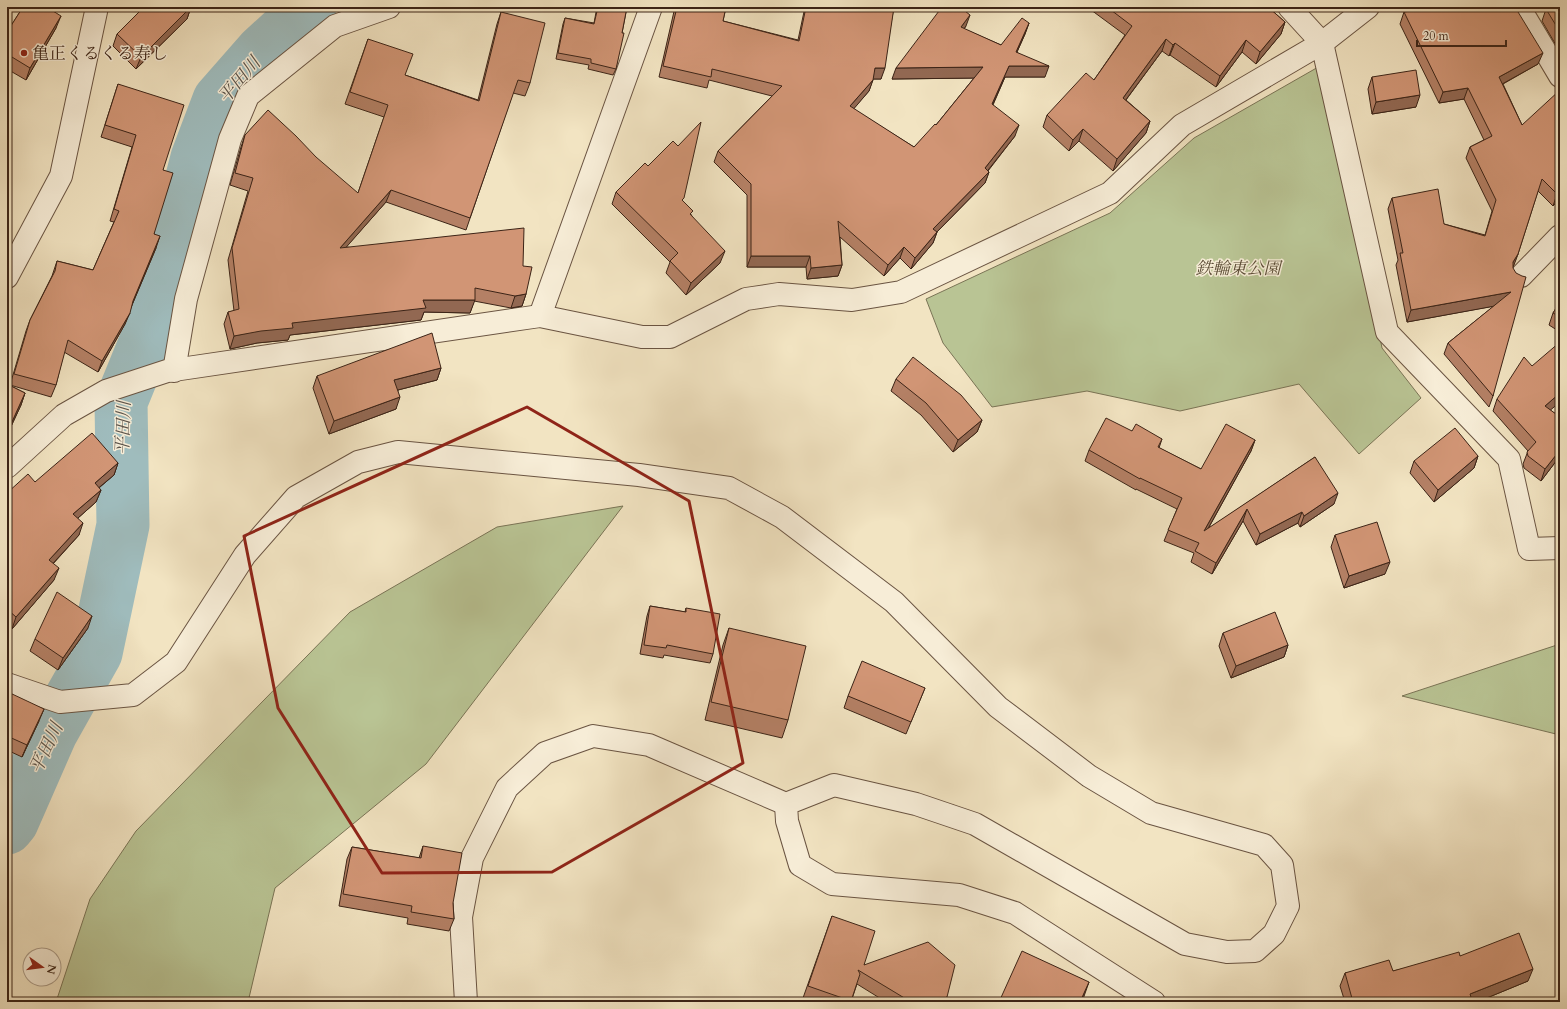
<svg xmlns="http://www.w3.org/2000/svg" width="1567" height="1009" viewBox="0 0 1567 1009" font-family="Cardo,'Noto Serif JP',serif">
<rect width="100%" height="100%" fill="#f2e4c2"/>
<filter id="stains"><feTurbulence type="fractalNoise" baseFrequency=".005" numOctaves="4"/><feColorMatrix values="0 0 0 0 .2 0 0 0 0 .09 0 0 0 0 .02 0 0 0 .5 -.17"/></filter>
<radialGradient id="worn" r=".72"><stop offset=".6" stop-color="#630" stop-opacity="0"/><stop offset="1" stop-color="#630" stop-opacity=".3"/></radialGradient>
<!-- green -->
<g fill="#b9c494" stroke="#7a7456">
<path d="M 1327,62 L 1382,348 L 1421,398 L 1359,454 L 1299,384 L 1180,411 L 1087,391 L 992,407 L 943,343 L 926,299 L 1110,213 L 1194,138 Z"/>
<path d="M 623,506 L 426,764 L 275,888 L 248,1002 L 56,1002 L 90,899 L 136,831 L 350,612 L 497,527 Z"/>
<path d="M 1560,644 L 1560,735 L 1402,696 Z"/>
</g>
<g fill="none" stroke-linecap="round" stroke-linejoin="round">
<!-- river -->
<path stroke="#9fbcbd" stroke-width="53" d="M 7,828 L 12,822 L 51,733 L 96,653 L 123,525 L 121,402 L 156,316 L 197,158 L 219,100 L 262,51 L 310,7"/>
<!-- minor casing -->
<g stroke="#6a5442" stroke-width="24">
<g id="minor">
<path d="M 1289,7 L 1322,43 L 1387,332 L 1509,459 L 1529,549 L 1560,548"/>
<path d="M 1519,7 L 1560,76"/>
<path d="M 1521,276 L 1560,236"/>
<path d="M 540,316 L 651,7"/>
<path d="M 174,371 L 186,299 L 230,139 L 248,96 L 335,26 L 389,7"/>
<path d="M 7,467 L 64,415 L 106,391 L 167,371 L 540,316 L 642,337 L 670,337 L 746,299 L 779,294 L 852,300 L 901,292 L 1110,193 L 1182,125 L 1322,43 L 1368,7"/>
<path d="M 466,1002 L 461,917 L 472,858 L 507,788 L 545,753 L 593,736 L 649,745 L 786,804"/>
</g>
</g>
<!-- tertiary casing -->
<g stroke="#6a5442" stroke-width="24">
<g id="tertiary">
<path d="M 7,277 L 61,176 L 97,7"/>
<path d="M 7,684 L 60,702 L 133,695 L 176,662 L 245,555 L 296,497 L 358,462 L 398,452 L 639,475 L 729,488 L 782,517 L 894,602 L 998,707 L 1089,776 L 1151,813 L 1264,845 L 1282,865 L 1288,906 L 1274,934 L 1255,951 L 1227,952 L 1185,944 L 975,824 L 916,804 L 834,785 L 786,804 L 787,821 L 800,865 L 832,884 L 959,895 L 1015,913 L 1154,1002"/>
</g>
</g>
<!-- minor -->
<use href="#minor" stroke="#f7edd7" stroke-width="22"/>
<!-- tertiary -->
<use href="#tertiary" stroke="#f7edd7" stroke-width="22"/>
</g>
<!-- wall -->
<g fill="#b48065" stroke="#3c2417">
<path d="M 23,7 L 57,7 L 55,12 L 56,28 L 26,80 L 7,69 L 7,32 Z"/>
<path d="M 191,7 L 187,19 L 136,69 L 113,46 L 117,34 Z"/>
<path d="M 597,7 L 627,7 L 622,33 L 616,69 L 613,75 L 588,69 L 589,65 L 556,59 L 563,24 L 565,18 L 594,23 Z"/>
<path d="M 675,7 L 726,7 L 723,21 L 798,40 L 805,7 L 894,7 L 881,79 L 873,79 L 869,91 L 853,109 L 914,147 L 936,125 L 974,78 L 892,79 L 966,26 L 964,29 L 1001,45 L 1029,23 L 1025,34 L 1017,52 L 1045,77 L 1005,77 L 993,105 L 1015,136 L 988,171 L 989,172 L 985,183 L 937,232 L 933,243 L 911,269 L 900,258 L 884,276 L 840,237 L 842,265 L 838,276 L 807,279 L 806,267 L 747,267 L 747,195 L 714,162 L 718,151 L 772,96 L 709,80 L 707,88 L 659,77 Z"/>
<path d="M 1087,7 L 1268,7 L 1285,22 L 1281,34 L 1256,64 L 1242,52 L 1216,87 L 1170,55 L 1169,56 L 1162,51 L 1126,100 L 1150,121 L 1146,133 L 1113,171 L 1079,141 L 1069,151 L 1043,127 L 1047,115 L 1094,80 L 1125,35 Z"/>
<path d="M 1560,7 L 1560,52 L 1542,21 L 1546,9 Z"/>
<path d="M 501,12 L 530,83 L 525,96 L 513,93 L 466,230 L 386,202 L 346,247 L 523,266 L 526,294 L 522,306 L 511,308 L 474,301 L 470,313 L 424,312 L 421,320 L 290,335 L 288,340 L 257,343 L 230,349 L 224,324 L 228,312 L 234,311 L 228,260 L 248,191 L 230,185 L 241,147 L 245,135 L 358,193 L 384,117 L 345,104 L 368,39 L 405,75 L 478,100 L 497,24 Z"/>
<path d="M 1404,12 L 1538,64 L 1503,84 L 1522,125 L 1560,198 L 1553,206 L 1538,191 L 1518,254 L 1513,266 L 1493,396 L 1489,407 L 1444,354 L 1448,343 L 1494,306 L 1407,322 L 1396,265 L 1398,260 L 1388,209 L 1392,198 L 1444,224 L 1485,235 L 1492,211 L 1466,158 L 1470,147 L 1484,140 L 1464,99 L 1439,103 L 1400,24 Z"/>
<path d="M 1372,77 L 1416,107 L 1372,114 L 1368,89 Z"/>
<path d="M 118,84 L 163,170 L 154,234 L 156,248 L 132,305 L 125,324 L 98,372 L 64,352 L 56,385 L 51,397 L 10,385 L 26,331 L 30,320 L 52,276 L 57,261 L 93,270 L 114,222 L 110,221 L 132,147 L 101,137 Z"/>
<path d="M 616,192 L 683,201 L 720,263 L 686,295 L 666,273 L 670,262 L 612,204 Z"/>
<path d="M 1560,302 L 1560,332 L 1549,325 L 1553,313 Z"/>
<path d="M 441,368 L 437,380 L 398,390 L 396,409 L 329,434 L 313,388 L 317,376 Z"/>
<path d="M 896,379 L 982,420 L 977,432 L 953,452 L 921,415 L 891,391 Z"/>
<path d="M 7,384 L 25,393 L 21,405 L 7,435 Z"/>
<path d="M 1497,399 L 1550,410 L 1560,417 L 1560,456 L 1541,481 L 1524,468 L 1523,464 L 1528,451 L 1493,411 Z"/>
<path d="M 1132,431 L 1162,439 L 1159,448 L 1201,469 L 1255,440 L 1251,451 L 1208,529 L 1315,457 L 1334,504 L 1300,527 L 1298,523 L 1256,545 L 1243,521 L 1212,574 L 1191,562 L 1194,553 L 1164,541 L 1177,509 L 1136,489 L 1136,490 L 1085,461 L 1089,450 Z"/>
<path d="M 1478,456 L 1474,468 L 1434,502 L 1410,473 L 1414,461 Z"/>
<path d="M 118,463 L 114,475 L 99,488 L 101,490 L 96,502 L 78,518 L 79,535 L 53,564 L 54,580 L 12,629 L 7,625 L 7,493 L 35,482 Z"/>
<path d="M 1335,535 L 1385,574 L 1344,588 L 1331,547 Z"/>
<path d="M 650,606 L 685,612 L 686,608 L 713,654 L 710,663 L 664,655 L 663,658 L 640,654 L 647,616 Z"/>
<path d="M 88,628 L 58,670 L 30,651 L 35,639 Z"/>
<path d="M 729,628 L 788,720 L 782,738 L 705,720 L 723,645 Z"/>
<path d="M 1223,633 L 1288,645 L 1284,657 L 1231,678 L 1219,646 Z"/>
<path d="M 925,688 L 906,734 L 844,708 L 848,696 Z"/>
<path d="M 7,698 L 39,721 L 22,757 L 7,750 Z"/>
<path d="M 423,846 L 453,903 L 454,919 L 449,931 L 407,924 L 408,918 L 339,906 L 347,859 L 352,847 L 419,858 Z"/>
<path d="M 832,916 L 864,965 L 945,1002 L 886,1002 L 857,984 L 851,1002 L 815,1002 L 803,998 Z"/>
<path d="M 1460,956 L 1528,981 L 1477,1002 L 1345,1002 L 1340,986 L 1345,973 L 1393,971 Z"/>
</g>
<!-- shaded-wall -->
<g fill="#926852" stroke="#3c2417">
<path d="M 55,7 L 57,7 L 55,12 L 53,11 Z"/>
<path d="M 191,7 L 187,19 L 136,69 L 141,57 Z"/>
<path d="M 970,15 L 966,26 L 957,38 L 961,27 Z"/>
<path d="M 61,16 L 56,28 L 26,80 L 30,68 Z"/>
<path d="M 1285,22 L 1281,34 L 1256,64 L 1260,52 Z"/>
<path d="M 1029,23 L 1025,34 L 1012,63 L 1016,52 Z"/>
<path d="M 1166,39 L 1162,51 L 1119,109 L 1123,98 Z"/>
<path d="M 1246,40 L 1242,52 L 1216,87 L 1220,76 Z"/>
<path d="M 1175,43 L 1170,55 L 1169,56 L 1173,45 Z"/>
<path d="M 1543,53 L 1538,64 L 1495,88 L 1499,77 Z"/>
<path d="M 1009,66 L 1049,66 L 1045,77 L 1005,77 L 988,115 L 992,104 Z"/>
<path d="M 983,67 L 979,78 L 892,79 L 896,68 Z"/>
<path d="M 875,68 L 885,68 L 881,79 L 871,79 Z"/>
<path d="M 873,80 L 869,91 L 846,118 L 850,106 Z"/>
<path d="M 1468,88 L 1464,99 L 1439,103 L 1443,92 Z"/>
<path d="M 1420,95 L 1416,107 L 1372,114 L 1376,102 Z"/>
<path d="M 1150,121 L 1146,133 L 1113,171 L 1117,159 Z"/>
<path d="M 1019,125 L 1015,136 L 981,179 L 985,168 Z"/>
<path d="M 1083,129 L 1079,141 L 1069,151 L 1073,140 Z"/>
<path d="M 989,172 L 985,183 L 929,240 L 933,229 Z"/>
<path d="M 391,190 L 386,202 L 335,260 L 340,248 Z"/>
<path d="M 1560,191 L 1560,198 L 1553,206 L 1557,194 Z"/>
<path d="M 937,232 L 933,243 L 911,269 L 915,258 Z"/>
<path d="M 160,236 L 156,248 L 129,312 L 133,301 Z"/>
<path d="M 904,247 L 900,258 L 884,276 L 888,265 Z"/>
<path d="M 725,251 L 720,263 L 686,295 L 691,283 Z"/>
<path d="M 1518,254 L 1514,265 L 1509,273 L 1513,262 Z"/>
<path d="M 751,256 L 810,256 L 806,267 L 747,267 Z"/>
<path d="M 842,265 L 838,276 L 807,279 L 811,268 Z"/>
<path d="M 1511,292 L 1506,304 L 1407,322 L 1411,310 Z"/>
<path d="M 526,294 L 522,306 L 511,308 L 515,296 Z"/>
<path d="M 423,300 L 475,300 L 470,313 L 424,312 L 421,320 L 290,335 L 288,340 L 257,343 L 230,349 L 234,336 L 292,323 Z"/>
<path d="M 130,313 L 125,324 L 98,372 L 102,361 Z"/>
<path d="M 441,368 L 437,380 L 390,392 L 394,380 Z"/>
<path d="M 25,393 L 21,405 L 7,435 L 11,424 Z"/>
<path d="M 1560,393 L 1560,402 L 1541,418 L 1545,406 Z"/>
<path d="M 400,397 L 396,409 L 329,434 L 334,421 Z"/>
<path d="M 982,420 L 977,432 L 953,452 L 958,440 Z"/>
<path d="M 1255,440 L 1251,451 L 1200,543 L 1204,531 Z"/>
<path d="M 1560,450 L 1560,456 L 1541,481 L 1545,469 Z"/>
<path d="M 1478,456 L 1474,468 L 1434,502 L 1438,490 Z"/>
<path d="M 118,463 L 114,475 L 90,495 L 95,483 Z"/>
<path d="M 101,490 L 96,502 L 69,526 L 73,514 Z"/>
<path d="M 1338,493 L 1334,504 L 1300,527 L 1304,516 Z"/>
<path d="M 1247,509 L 1243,521 L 1212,574 L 1216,563 Z"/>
<path d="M 1302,512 L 1298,523 L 1256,545 L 1260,534 Z"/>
<path d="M 83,523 L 79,535 L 45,572 L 49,560 Z"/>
<path d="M 1390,562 L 1385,574 L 1344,588 L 1349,576 Z"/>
<path d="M 59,568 L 54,580 L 12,629 L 16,617 Z"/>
<path d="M 92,616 L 88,628 L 58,670 L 63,658 Z"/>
<path d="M 1288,645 L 1284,657 L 1231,678 L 1236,666 Z"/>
<path d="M 44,709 L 39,721 L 22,757 L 27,745 Z"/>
<path d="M 1533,969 L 1528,981 L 1477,1002 L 1455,1002 L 1470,994 Z"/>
<path d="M 1089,982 L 1082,1002 L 1080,1002 Z"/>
<path d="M 947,997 L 945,1002 L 936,1002 Z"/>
<path d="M 1418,999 L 1417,1002 L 1408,1002 Z"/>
</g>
<!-- building -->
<g fill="#d19575" stroke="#3c2417">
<path d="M 23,7 L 55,7 L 53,11 L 61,16 L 30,68 L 7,54 L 7,32 Z"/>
<path d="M 144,7 L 191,7 L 141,57 L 117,34 Z"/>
<path d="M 598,7 L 627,7 L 622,33 L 624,33 L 616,69 L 591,63 L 591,59 L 558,53 L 565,18 L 594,24 Z"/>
<path d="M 677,7 L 726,7 L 723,21 L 799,41 L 806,7 L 894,7 L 885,68 L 875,68 L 873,80 L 850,106 L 914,147 L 935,124 L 936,125 L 983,67 L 896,68 L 942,7 L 960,7 L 970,15 L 961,27 L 1001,45 L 1022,18 L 1029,23 L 1016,52 L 1049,66 L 1009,66 L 992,104 L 1019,125 L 985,168 L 989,172 L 933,229 L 937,232 L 915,258 L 904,247 L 888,265 L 838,221 L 842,265 L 811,268 L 810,256 L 751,256 L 751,184 L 718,151 L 782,86 L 712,69 L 711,77 L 663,66 Z"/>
<path d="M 1107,7 L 1268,7 L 1285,22 L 1260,52 L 1246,40 L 1220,76 L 1175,43 L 1173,45 L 1166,39 L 1123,98 L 1150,121 L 1117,159 L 1083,129 L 1073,140 L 1047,115 L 1086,73 L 1094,80 L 1132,26 Z"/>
<path d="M 1437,7 L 1515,7 L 1543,53 L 1499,77 L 1522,125 L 1560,90 L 1560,191 L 1557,194 L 1542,179 L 1518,254 L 1513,262 L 1513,268 L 1516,273 L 1522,276 L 1526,277 L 1493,396 L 1448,343 L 1511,292 L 1411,310 L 1400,253 L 1403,253 L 1392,198 L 1438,189 L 1444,224 L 1485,236 L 1496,200 L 1470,147 L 1492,136 L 1468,88 L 1443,92 L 1404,12 Z"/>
<path d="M 1550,7 L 1560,7 L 1560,32 L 1546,9 Z"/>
<path d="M 501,12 L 545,23 L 530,83 L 518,80 L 470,218 L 391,190 L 340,248 L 524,228 L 523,266 L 532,267 L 526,294 L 515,296 L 475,288 L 475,300 L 423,300 L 426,308 L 292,323 L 293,328 L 261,331 L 234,336 L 228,312 L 239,309 L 232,248 L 253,178 L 235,173 L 245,135 L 268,110 L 296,136 L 316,157 L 358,193 L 388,105 L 350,92 L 368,39 L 413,54 L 405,75 L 479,101 Z"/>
<path d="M 1416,70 L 1420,95 L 1376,102 L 1372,77 Z"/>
<path d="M 118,84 L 184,105 L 163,170 L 173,173 L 154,234 L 160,236 L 133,301 L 130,313 L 102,361 L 68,340 L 56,385 L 14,374 L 30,320 L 55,271 L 57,261 L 93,270 L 119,211 L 114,209 L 136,135 L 105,125 Z"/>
<path d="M 701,122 L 684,198 L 682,200 L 693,211 L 690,214 L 725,251 L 691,283 L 670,261 L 678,253 L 616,192 L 645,163 L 648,166 L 673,141 L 678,146 Z"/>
<path d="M 1560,302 L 1560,317 L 1553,313 Z"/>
<path d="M 432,333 L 441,368 L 394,380 L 400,397 L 334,421 L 317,376 Z"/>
<path d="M 1560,342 L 1560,393 L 1545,406 L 1560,417 L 1560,450 L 1545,469 L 1528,456 L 1527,452 L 1536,442 L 1497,399 L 1524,357 L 1532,366 Z"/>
<path d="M 913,357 L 961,395 L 982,420 L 958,440 L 926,403 L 896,379 Z"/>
<path d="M 7,384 L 25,393 L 11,424 L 7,422 Z"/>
<path d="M 1106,418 L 1132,431 L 1136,424 L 1162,439 L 1158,447 L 1201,469 L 1226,424 L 1255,440 L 1204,531 L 1315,457 L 1338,493 L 1304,516 L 1302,512 L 1260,534 L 1247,509 L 1216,563 L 1195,551 L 1199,543 L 1168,530 L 1182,498 L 1140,478 L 1140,479 L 1089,450 Z"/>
<path d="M 1455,428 L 1478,456 L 1438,490 L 1414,461 Z"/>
<path d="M 92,433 L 118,463 L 95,483 L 101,490 L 73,514 L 83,523 L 49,560 L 59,568 L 16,617 L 7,609 L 7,585 L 10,582 L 7,580 L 7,493 L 28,474 L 35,482 Z"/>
<path d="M 1377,522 L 1390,562 L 1349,576 L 1335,535 Z"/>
<path d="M 57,592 L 92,616 L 63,658 L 35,639 Z"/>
<path d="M 650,606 L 686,612 L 686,608 L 720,614 L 713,654 L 667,645 L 666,648 L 644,645 Z"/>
<path d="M 1275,612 L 1288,645 L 1236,666 L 1223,633 Z"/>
<path d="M 729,628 L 806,646 L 788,720 L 711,702 Z"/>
<path d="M 862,661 L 925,688 L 911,722 L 848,696 Z"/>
<path d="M 10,693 L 44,709 L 27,745 L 7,736 L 7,698 Z"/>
<path d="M 423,846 L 462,853 L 453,903 L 454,919 L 411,912 L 412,906 L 343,894 L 352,847 L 421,858 Z"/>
<path d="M 832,916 L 875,931 L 864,965 L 928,942 L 955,965 L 947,997 L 936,1002 L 911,1002 L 858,970 L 860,974 L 851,1001 L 808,986 Z"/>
<path d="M 1519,933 L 1533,969 L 1470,994 L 1471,997 L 1455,1002 L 1419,1002 L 1418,999 L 1408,1002 L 1353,1002 L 1345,973 L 1389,960 L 1393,971 L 1459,952 L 1460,956 Z"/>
<path d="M 1022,951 L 1089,982 L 1080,1002 L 999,1002 Z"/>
</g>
<!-- marked area -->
<path fill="none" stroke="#8f2418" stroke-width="3" stroke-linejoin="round" d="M 527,407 L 689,501 L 743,763 L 552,872 L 382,873 L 278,708 L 244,536 Z"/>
<!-- markers -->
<circle fill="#8f2418" stroke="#f7edd7" stroke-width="1.5" cx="24" cy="53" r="4"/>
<g text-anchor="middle" stroke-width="3" stroke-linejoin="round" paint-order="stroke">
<!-- poi labels -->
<g font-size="17" fill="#3c2417" stroke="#f7edd7" text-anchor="start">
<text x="32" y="59">亀正くるくる寿し</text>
</g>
<!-- park labels -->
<g font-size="17" font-style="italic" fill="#5b4c36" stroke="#f7edd7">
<text x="1238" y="274">鉄輪東公園</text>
</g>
<!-- water labels -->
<g font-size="18" font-style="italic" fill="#5a5249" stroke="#f7edd7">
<text transform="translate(239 80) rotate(-50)" y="6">平田川</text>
<text transform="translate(123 428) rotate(-88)" y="6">平田川</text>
<text transform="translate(46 748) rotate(-65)" y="6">平田川</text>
</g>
</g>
<!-- margin -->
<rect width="1567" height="1009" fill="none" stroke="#f2e4c2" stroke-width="24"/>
<rect x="8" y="8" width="1551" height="993" fill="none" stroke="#3c2417" stroke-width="2"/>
<rect x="12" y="12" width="1543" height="985" fill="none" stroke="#3c2417"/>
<!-- north arrow -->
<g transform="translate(42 967) rotate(104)"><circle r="19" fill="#f7edd7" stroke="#ac9d8a"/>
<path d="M0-3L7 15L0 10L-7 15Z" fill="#8f2418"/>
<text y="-6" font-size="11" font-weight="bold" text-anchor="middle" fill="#3c2417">N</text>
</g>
<!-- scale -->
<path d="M1417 40v6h89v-6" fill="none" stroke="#3c2417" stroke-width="2"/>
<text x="1423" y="40" font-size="12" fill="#3c2417" stroke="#f7edd7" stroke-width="3" paint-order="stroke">20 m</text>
<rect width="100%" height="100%" filter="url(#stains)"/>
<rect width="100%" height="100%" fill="url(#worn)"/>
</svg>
